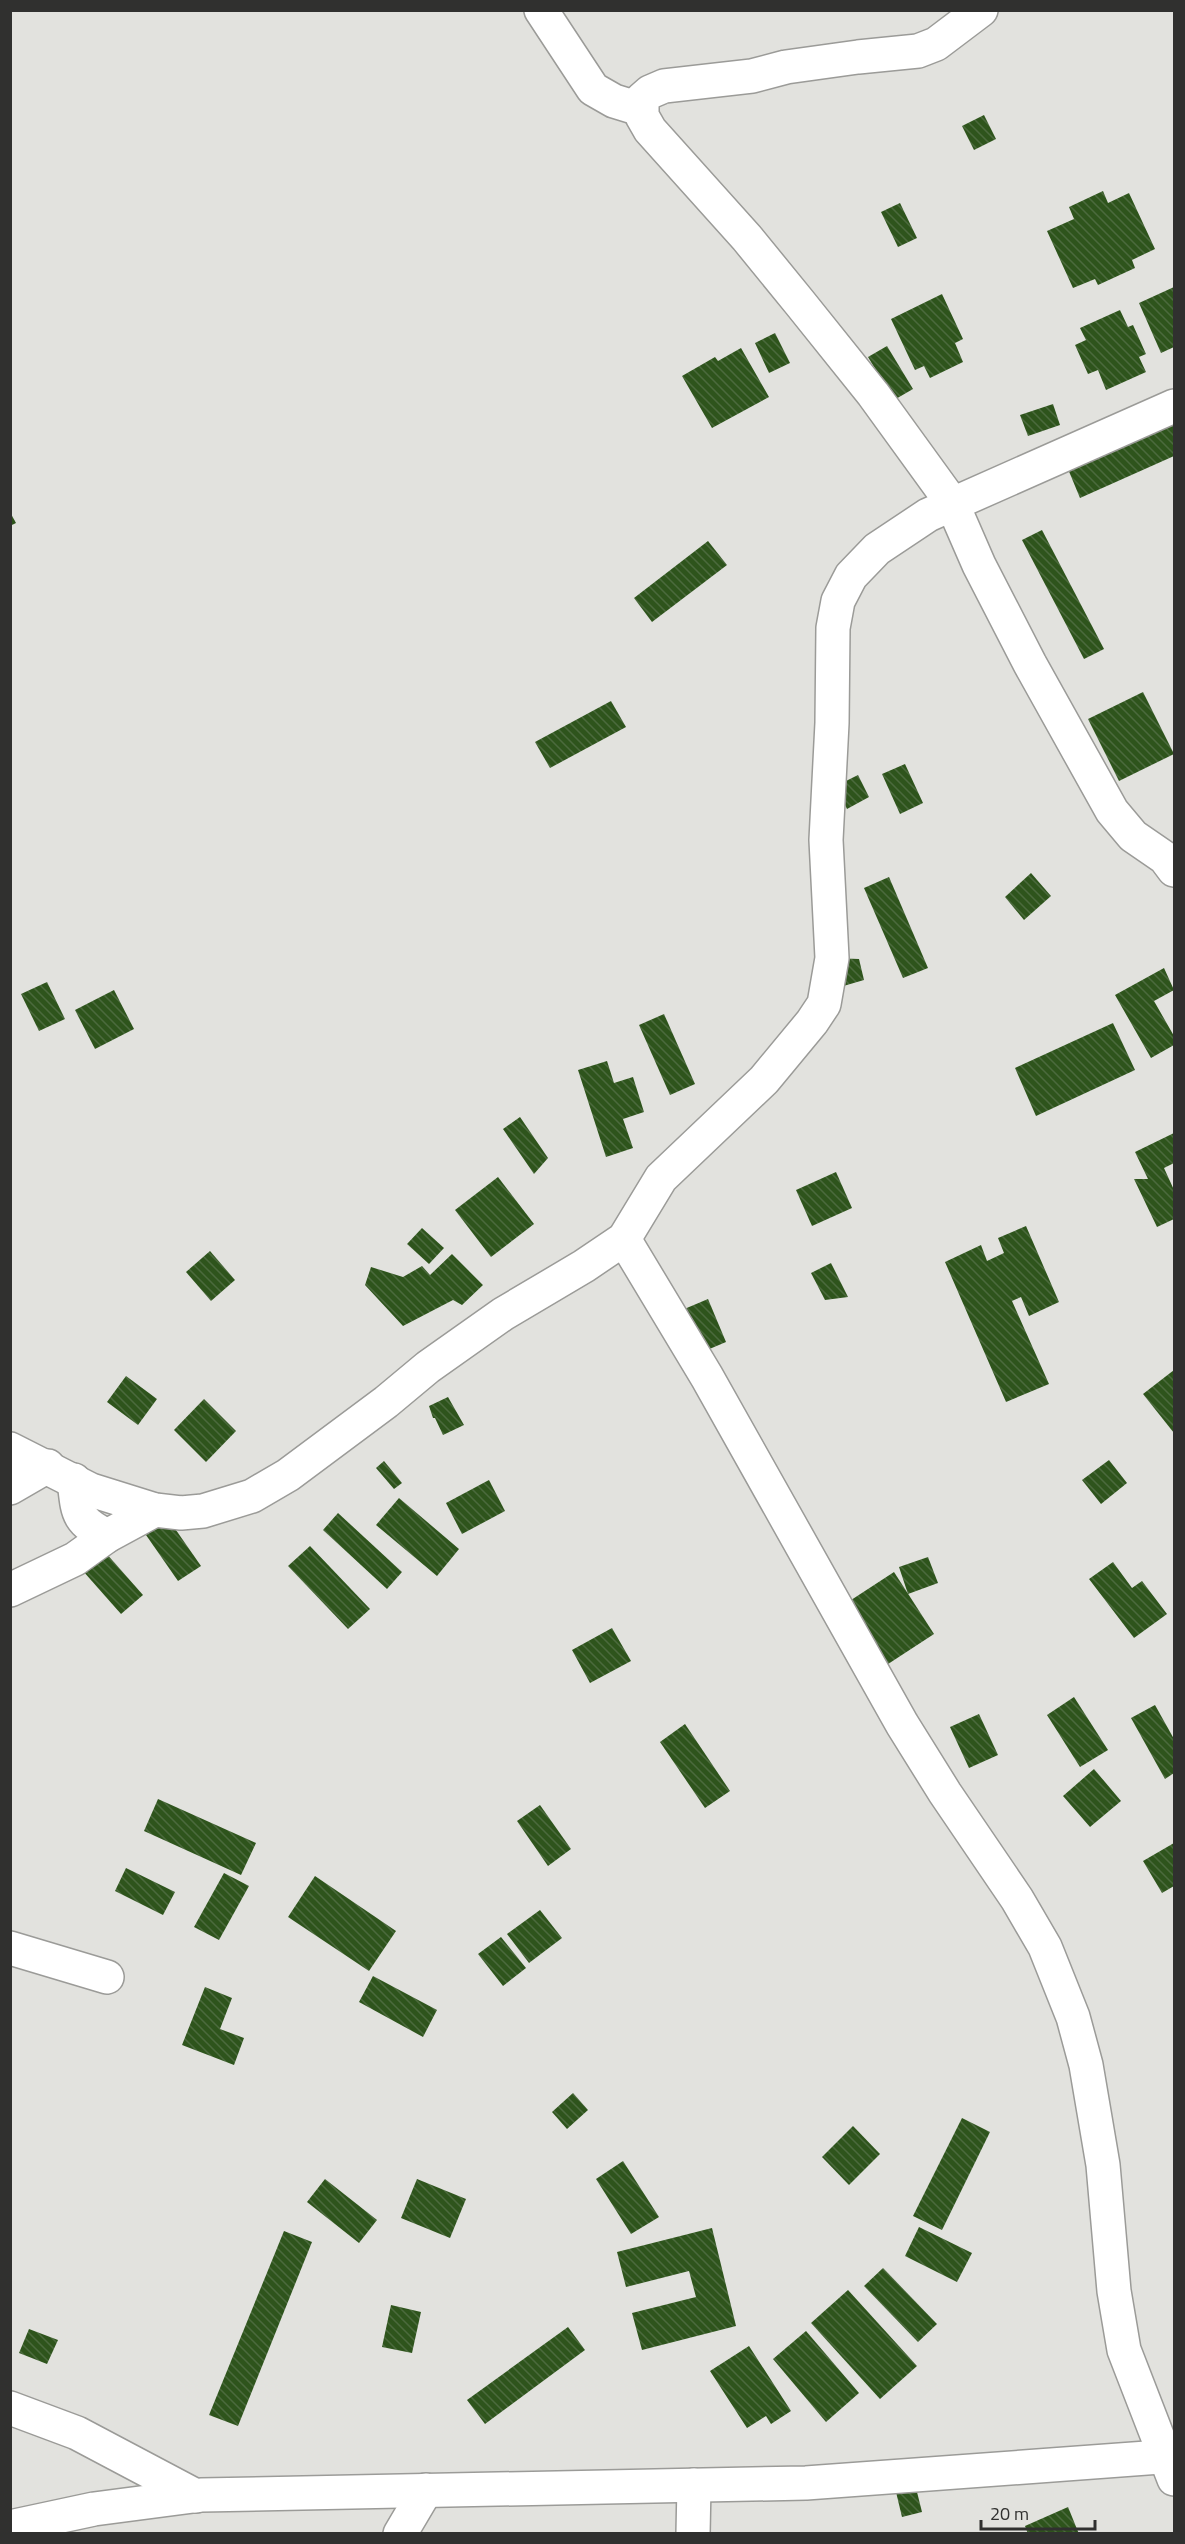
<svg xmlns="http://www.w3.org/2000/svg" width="1185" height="2544" viewBox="0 0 1185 2544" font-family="'Titillium Web',sans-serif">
<defs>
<pattern id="building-back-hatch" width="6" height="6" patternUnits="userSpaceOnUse" patternTransform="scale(1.5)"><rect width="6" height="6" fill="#2e541c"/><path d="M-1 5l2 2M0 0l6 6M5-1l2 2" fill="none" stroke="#4b6a3d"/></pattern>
</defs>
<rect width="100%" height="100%" fill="#e2e2de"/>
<!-- building -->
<g fill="url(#building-back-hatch)">
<path d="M 984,115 L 996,139 L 974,150 L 962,126 Z"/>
<path d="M 1103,191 L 1108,203 L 1129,193 L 1155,249 L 1132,260 L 1135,268 L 1098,285 L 1095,279 L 1073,288 L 1047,231 L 1074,219 L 1069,207 Z"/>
<path d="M 900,203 L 917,238 L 898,247 L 881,212 Z"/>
<path d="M 1174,287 L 1174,347 L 1161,353 L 1139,303 Z"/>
<path d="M 942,294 L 963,339 L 955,343 L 963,362 L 930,378 L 924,366 L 915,370 L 891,319 Z"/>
<path d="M 1120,310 L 1128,327 L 1133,325 L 1146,354 L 1139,357 L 1146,372 L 1106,390 L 1098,370 L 1088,374 L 1075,345 L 1086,340 L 1080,328 Z"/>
<path d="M 775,333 L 790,363 L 769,373 L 755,343 Z"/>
<path d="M 887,346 L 913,389 L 894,400 L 868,357 Z"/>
<path d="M 741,348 L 769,397 L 712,428 L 682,376 L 715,357 L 718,361 Z"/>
<path d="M 1053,404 L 1060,425 L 1028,436 L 1020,415 Z"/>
<path d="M 1174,422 L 1174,456 L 1080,498 L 1068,469 Z"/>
<path d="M 10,512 L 16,523 L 10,526 Z"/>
<path d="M 1042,530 L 1104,649 L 1084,659 L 1022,540 Z"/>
<path d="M 708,541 L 727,565 L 652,622 L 634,598 Z"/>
<path d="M 1143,692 L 1174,754 L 1119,781 L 1088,719 Z"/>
<path d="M 611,701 L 626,727 L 550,768 L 535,742 Z"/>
<path d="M 905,764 L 923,803 L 900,814 L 882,774 Z"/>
<path d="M 858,775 L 869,797 L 847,809 L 836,786 Z"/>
<path d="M 1031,873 L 1051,896 L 1024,920 L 1005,897 Z"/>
<path d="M 889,877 L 928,968 L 903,978 L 864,888 Z"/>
<path d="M 832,958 L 859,959 L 864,980 L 840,987 Z"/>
<path d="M 1164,968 L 1174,990 L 1154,1001 L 1174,1036 L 1174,1045 L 1151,1058 L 1115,995 Z"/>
<path d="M 47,982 L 65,1019 L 39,1031 L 21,994 Z"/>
<path d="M 114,990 L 134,1029 L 95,1049 L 75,1010 Z"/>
<path d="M 664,1014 L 695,1084 L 670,1095 L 639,1025 Z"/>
<path d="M 1113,1023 L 1135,1070 L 1036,1116 L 1015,1068 Z"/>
<path d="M 607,1061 L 614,1083 L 633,1077 L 644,1112 L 623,1119 L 633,1148 L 606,1157 L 578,1070 Z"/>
<path d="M 520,1117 L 548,1158 L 534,1174 L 503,1129 Z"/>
<path d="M 1174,1133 L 1174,1163 L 1164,1168 L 1174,1190 L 1174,1219 L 1157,1227 L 1134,1179 L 1148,1179 L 1135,1152 Z"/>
<path d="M 836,1172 L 852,1208 L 812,1226 L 796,1190 Z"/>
<path d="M 498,1177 L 534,1224 L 491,1257 L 455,1210 Z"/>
<path d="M 1026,1226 L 1059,1302 L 1029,1316 L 1021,1297 L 1012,1301 L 1049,1384 L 1006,1402 L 945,1262 L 981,1245 L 987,1261 L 1004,1253 L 998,1238 Z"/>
<path d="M 422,1228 L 444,1248 L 429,1264 L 407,1244 Z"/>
<path d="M 210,1251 L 235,1280 L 211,1301 L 186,1272 Z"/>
<path d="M 452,1254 L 483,1285 L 462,1305 L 453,1300 L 403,1326 L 365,1285 L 371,1267 L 403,1277 L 422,1266 L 430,1275 Z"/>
<path d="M 831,1263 L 848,1297 L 825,1300 L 811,1273 Z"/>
<path d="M 708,1299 L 726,1342 L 700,1353 L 682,1310 Z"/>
<path d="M 1174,1370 L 1174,1433 L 1143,1394 Z"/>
<path d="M 126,1376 L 157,1399 L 138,1425 L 107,1402 Z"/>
<path d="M 448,1397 L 464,1425 L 443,1435 L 435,1418 L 433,1418 L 429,1406 Z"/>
<path d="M 204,1399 L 236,1431 L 206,1462 L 174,1430 Z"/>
<path d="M 1109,1460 L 1127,1483 L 1101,1504 L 1082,1480 Z"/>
<path d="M 384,1461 L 402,1483 L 394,1489 L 376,1468 Z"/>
<path d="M 489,1480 L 505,1511 L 462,1534 L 446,1503 Z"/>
<path d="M 399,1498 L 459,1549 L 437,1576 L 376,1525 Z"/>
<path d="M 338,1513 L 402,1572 L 387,1589 L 323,1530 Z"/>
<path d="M 169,1520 L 201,1566 L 178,1581 L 146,1535 Z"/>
<path d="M 310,1546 L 370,1609 L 348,1629 L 288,1566 Z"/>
<path d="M 105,1552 L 143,1595 L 121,1614 L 83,1571 Z"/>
<path d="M 928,1557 L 938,1583 L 908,1594 L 899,1567 Z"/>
<path d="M 1113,1562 L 1132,1588 L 1142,1581 L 1167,1614 L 1134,1638 L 1089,1579 Z"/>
<path d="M 894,1572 L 934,1634 L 885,1666 L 845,1604 Z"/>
<path d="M 612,1628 L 631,1661 L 590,1683 L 572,1650 Z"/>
<path d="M 1074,1697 L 1108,1750 L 1080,1767 L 1047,1715 Z"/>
<path d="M 1155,1705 L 1174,1739 L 1174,1773 L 1165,1779 L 1131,1718 Z"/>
<path d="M 979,1714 L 998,1755 L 969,1768 L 950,1727 Z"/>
<path d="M 685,1724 L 730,1791 L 705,1808 L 660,1742 Z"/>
<path d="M 1094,1769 L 1121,1801 L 1090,1827 L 1063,1796 Z"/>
<path d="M 158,1799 L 256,1843 L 241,1875 L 144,1831 Z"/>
<path d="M 540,1805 L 571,1849 L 548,1866 L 517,1821 Z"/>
<path d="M 1174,1843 L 1174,1886 L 1162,1893 L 1143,1861 Z"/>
<path d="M 126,1868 L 175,1892 L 163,1915 L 115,1891 Z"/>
<path d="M 224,1873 L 249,1886 L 219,1940 L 194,1927 Z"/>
<path d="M 315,1876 L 396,1931 L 369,1971 L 288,1917 Z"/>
<path d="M 540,1910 L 562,1938 L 529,1963 L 507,1934 Z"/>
<path d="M 501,1937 L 526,1968 L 503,1986 L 478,1954 Z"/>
<path d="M 373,1976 L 437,2010 L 423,2037 L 359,2002 Z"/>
<path d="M 205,1987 L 232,1998 L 220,2029 L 244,2038 L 234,2065 L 182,2045 Z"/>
<path d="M 573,2093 L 588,2110 L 567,2129 L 552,2112 Z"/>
<path d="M 962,2118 L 990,2132 L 942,2230 L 913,2216 Z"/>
<path d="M 853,2126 L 880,2154 L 849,2185 L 822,2157 Z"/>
<path d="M 623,2161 L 659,2217 L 631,2234 L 596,2179 Z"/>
<path d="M 325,2179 L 377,2220 L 359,2243 L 307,2202 Z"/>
<path d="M 417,2179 L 466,2199 L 450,2238 L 401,2218 Z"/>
<path d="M 919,2227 L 972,2253 L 957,2282 L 905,2256 Z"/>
<path d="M 712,2228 L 736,2326 L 642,2350 L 632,2313 L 696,2297 L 689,2271 L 626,2287 L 617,2252 Z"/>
<path d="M 284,2231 L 312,2242 L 238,2426 L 209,2415 Z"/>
<path d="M 883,2268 L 937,2324 L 918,2342 L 864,2286 Z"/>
<path d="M 848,2290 L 917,2366 L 880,2399 L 811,2323 Z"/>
<path d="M 391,2305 L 421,2312 L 412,2353 L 382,2347 Z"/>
<path d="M 568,2327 L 585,2350 L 485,2424 L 467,2400 Z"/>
<path d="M 29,2329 L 58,2340 L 47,2364 L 19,2353 Z"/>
<path d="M 806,2331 L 859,2393 L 826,2422 L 773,2359 Z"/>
<path d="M 749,2346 L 791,2411 L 771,2424 L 766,2416 L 747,2428 L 710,2371 Z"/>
<path d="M 916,2488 L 922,2512 L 902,2517 L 896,2492 Z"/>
<path d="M 1068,2507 L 1079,2534 L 1028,2534 L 1025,2526 Z"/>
</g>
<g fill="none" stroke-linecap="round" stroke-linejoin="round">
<!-- minor casing -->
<g stroke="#9b9b98" stroke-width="36">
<g id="minor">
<path d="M 541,10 L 593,89 L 614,101 L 640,109"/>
<path d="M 981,10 L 936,44 L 918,51 L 858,57 L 786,67 L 752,76 L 664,86 L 650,92 L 642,99 L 642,116 L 650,130 L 747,238 L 800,303 L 873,394 L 952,503 L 979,565 L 1030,664 L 1112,811 L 1133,836 L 1165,858 L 1174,870"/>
<path d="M 624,1239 L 707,1377 L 902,1724 L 945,1793 L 1017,1899 L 1045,1947 L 1073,2017 L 1086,2065 L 1103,2165 L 1114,2291 L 1124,2350 L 1174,2479"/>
<path d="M 10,1449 L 91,1490 L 155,1510 L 181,1513 L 203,1511 L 252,1496 L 288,1475 L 386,1402 L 428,1367 L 503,1314 L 584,1266 L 624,1239 L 661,1178 L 764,1080 L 812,1022 L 824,1004 L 832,958 L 826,840 L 832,723 L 833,628 L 838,601 L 851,576 L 877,549 L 928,515 L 1174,406"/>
<path d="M 74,1480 C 78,1514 76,1520 107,1536"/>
<path d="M 10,1488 L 48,1466"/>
<path d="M 10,1590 L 75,1559 L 107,1536 L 155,1510"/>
<path d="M 10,1948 L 107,1977"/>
<path d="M 10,2408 L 77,2433 L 196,2496"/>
<path d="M 10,2527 L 94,2509 L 201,2495 L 806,2483 L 1174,2456"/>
<path d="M 400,2534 L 426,2490"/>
<path d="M 693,2534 L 694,2485"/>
</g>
</g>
<!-- minor -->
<use href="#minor" stroke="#fff" stroke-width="33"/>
</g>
<!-- border -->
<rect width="1185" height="2544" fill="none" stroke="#30302f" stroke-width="24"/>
<!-- scale -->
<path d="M981 2520v9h114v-9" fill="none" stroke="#30302f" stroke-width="3"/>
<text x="990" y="2520" font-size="18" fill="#30302f" stroke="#e2e2de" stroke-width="4.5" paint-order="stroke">20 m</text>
</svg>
